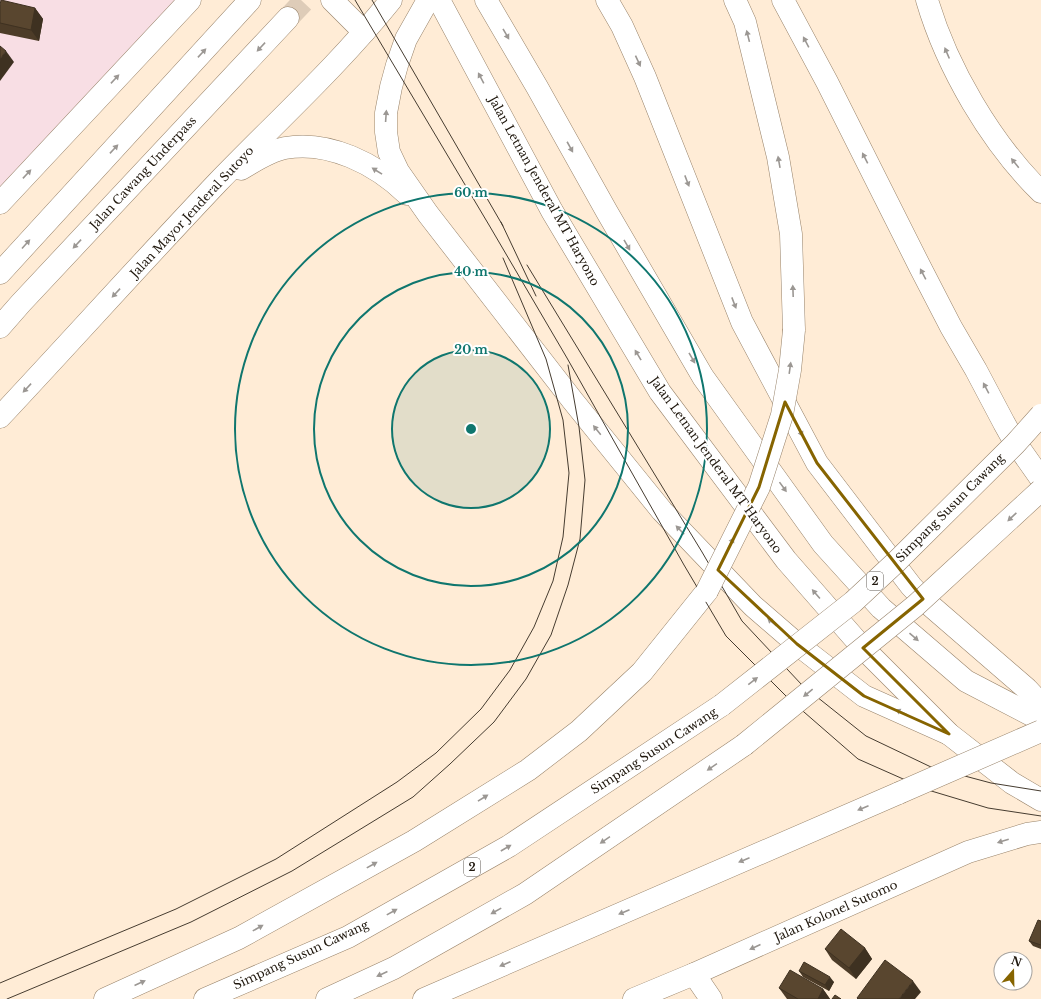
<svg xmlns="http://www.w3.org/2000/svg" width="1041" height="999" viewBox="0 0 1041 999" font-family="'Libre Baskerville',serif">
<rect width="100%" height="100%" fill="#ffecd6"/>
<!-- commercial -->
<path fill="#f8dee4" d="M 0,0 L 190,0 L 0,203 Z"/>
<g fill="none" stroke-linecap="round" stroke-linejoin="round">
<!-- trunk-tunnel -->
<path stroke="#deccb8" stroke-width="22" stroke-dasharray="22 11" stroke-linecap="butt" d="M 288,18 L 305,0"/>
<!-- minor casing -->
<g stroke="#98836a" stroke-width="23">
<path id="minor" d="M 694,974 L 711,999"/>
</g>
<!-- tertiary casing -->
<g stroke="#98836a" stroke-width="23">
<path id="tertiary" d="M 634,999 L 694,974 L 968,852 L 1027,834 L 1041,832"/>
</g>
<!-- primary casing -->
<g stroke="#98836a" stroke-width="23">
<g id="primary">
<path d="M 439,0 L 552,211 L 660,392 L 786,560 L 862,647 L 949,734 L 1012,783 L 1041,800"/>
<path d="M 486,0 L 537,87 L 607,212 L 703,377 L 823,544 L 881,608 L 966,681 L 1041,720"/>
</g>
</g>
<!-- trunk casing -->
<g stroke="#98836a" stroke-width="23">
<g id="trunk">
<path d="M 332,0 L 364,32"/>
<path d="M 428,0 L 406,39 L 397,65 L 391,87 L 386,113 L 386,132 L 389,152 L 398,171 L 428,214 L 573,401 L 662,511 L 753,606 L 797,644 L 864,696 L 949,734"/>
<path d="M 607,0 L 622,26 L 645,77 L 742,322 L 817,463 L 911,586 L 924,600 L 1027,689 L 1041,704"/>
<path d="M 241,169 C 255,161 269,151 285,148 C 329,140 376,164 407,194"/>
<path d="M 0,203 L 190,0"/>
<path d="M 0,273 L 250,0"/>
<path d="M 0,327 L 21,303 L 288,18"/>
<path d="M 0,417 C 73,339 144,260 218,182 C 276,122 338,66 391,0"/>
</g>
</g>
<!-- motorway casing -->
<g stroke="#98836a" stroke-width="23">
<g id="motorway">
<path d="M 735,0 L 745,22 L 778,157 L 791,234 L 794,330"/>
<path d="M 783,0 L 827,82 L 920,267 L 951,327 L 976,370 L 1004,423 L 1013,439 L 1041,479"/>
<path d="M 927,0 C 947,68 991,143 1041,192"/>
<path d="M 105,999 L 239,938 L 414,841 L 528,770 L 579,731 L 642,672 L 707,591"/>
<path d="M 205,999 L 348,937 L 509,846 L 722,705"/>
<path d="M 327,999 L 394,968 L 525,894 L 744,745"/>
<path d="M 424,999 L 899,793"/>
</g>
</g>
<!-- minor -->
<use href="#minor" stroke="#fff" stroke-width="22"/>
<!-- tertiary -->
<use href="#tertiary" stroke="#fff" stroke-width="22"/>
<!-- primary -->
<use href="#primary" stroke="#fff" stroke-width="22"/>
<!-- trunk -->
<use href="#trunk" stroke="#fff" stroke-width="22"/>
<!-- motorway -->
<use href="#motorway" stroke="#fff" stroke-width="22"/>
<!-- tram -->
<g stroke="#463c30" stroke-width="1">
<path d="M 355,0 L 489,225 L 567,358 L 684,565 L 726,636 L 789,699 L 858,759 L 928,790 L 988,808 L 1041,816"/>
<path d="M 372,0 L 503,226"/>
<path d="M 501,222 L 536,296"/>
<path d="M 527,265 L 702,552 L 742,621 L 802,685 L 866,736 L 931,767 L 991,783 L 1041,791"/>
<path d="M 0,983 L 73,952 L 176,909 L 276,859 L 397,782 L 436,753 L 481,709 L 510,670 L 534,627 L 553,581 L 563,537 L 569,473 L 563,420 L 546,359 L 503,258"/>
<path d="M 7,999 L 191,922 L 292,871 L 413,797 L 450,764 L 494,722 L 526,679 L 551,635 L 568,585 L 580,539 L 585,480 L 579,427 L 568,365"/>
</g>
<!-- motorway-bridge casing -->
<g stroke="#98836a" stroke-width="23" stroke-linecap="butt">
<g id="motorway-bridge">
<path d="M 707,591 L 759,487 L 782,415 L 790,370 L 794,330"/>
<path d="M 722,705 L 853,602 L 896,562 L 1015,444 L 1041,415"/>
<path d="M 744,745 L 915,606 L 1041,490"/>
<path d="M 899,793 L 1041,731"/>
</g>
</g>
<!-- motorway-bridge -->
<use href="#motorway-bridge" stroke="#fff" stroke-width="22"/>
</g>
<!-- wall -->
<g fill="#4d3c28">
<path d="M 0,5 L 35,8 L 43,19 L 39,41 L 0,33 Z"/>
<path d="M 1041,921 L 1041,949 L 1033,946 L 1029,941 Z"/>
<path d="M 865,948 L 872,959 L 856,979 L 832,960 L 825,949 Z"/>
<path d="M 799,971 L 834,982 L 829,991 L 803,977 Z"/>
<path d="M 779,988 L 823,989 L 830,999 L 787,999 Z"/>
</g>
<!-- shaded-wall -->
<g fill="#3e3121">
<path d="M 35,8 L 43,19 L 39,41 L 31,30 Z"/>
<path d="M 6,51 L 14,62 L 0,81 L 0,59 Z"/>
<path d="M 865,948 L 872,959 L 856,979 L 849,968 Z"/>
<path d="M 830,977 L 834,982 L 829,991 L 825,985 Z"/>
<path d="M 913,981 L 921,992 L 915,999 L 899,999 Z"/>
<path d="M 823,989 L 830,999 L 818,999 Z"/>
</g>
<!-- building -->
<g fill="#59462f" stroke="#3e3121">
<path d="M 1,0 L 35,8 L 31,30 L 0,23 L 0,5 Z"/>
<path d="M 0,46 L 6,51 L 0,59 Z"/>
<path d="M 1038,920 L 1041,921 L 1041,945 L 1029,941 Z"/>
<path d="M 841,929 L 865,948 L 849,968 L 825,949 Z"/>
<path d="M 885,960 L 913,981 L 899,999 L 858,999 L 857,998 Z"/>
<path d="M 804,962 L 830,977 L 825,985 L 799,971 Z"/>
<path d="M 790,970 L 823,989 L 818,999 L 798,999 L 779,988 Z"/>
<path d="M 835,995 L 841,999 L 832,999 Z"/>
</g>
<!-- one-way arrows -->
<defs><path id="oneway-solid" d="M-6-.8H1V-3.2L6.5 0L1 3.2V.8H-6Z"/></defs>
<g fill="#9b9793">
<use href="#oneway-solid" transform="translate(506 34) rotate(60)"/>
<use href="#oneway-solid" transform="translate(748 36) rotate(-104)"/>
<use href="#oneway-solid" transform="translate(806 42) rotate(-118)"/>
<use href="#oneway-solid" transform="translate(261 47) rotate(133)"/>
<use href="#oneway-solid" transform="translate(202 53) rotate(-47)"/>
<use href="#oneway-solid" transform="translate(947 53) rotate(-113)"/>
<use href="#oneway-solid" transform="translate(638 61) rotate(65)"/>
<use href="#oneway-solid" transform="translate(481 78) rotate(-118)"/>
<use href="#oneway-solid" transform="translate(115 79) rotate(-47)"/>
<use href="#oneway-solid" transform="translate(386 116) rotate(-86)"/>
<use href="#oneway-solid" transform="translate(570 147) rotate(61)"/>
<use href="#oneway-solid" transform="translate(114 149) rotate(-47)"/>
<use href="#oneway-solid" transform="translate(865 158) rotate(-117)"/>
<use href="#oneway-solid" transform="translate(779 162) rotate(-100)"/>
<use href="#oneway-solid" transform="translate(1015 163) rotate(-129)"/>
<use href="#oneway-solid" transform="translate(377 171) rotate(-148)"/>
<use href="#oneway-solid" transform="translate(27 174) rotate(-47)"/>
<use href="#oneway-solid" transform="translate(687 181) rotate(69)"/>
<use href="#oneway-solid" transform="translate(26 244) rotate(-48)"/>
<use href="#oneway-solid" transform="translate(77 244) rotate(133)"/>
<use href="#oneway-solid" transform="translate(627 245) rotate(60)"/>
<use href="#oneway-solid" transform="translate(923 274) rotate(-118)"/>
<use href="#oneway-solid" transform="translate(793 291) rotate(-92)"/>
<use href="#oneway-solid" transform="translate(116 293) rotate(133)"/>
<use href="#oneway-solid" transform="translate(734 303) rotate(69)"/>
<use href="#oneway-solid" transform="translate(638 355) rotate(-121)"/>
<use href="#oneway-solid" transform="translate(692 358) rotate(60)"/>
<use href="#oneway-solid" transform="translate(790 368) rotate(-82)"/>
<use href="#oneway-solid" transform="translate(27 388) rotate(133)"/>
<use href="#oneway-solid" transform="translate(986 388) rotate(-118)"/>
<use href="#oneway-solid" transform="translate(597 430) rotate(-129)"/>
<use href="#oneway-solid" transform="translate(800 431) rotate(62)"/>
<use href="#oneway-solid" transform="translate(783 487) rotate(54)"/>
<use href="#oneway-solid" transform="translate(1012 517) rotate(137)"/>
<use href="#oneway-solid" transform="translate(680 530) rotate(-134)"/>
<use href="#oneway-solid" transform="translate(731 543) rotate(-63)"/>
<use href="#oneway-solid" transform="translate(816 594) rotate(-131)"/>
<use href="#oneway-solid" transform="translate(772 622) rotate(-139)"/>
<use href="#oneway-solid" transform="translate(914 637) rotate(41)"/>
<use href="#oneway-solid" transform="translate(753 681) rotate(-38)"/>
<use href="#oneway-solid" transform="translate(808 693) rotate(141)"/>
<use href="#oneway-solid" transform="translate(901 712) rotate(-156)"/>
<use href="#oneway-solid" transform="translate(712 767) rotate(146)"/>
<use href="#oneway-solid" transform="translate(483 798) rotate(-32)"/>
<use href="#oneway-solid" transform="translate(863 808) rotate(157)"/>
<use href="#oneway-solid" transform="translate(605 840) rotate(146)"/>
<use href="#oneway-solid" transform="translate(1003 841) rotate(163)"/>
<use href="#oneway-solid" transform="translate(506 848) rotate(-30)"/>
<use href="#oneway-solid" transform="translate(744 860) rotate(157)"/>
<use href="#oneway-solid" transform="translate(372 865) rotate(-29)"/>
<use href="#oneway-solid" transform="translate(496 911) rotate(151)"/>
<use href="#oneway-solid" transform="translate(392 912) rotate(-29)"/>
<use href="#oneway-solid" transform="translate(624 912) rotate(157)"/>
<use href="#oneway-solid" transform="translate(258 928) rotate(-29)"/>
<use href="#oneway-solid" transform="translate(755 947) rotate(156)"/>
<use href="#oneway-solid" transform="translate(505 964) rotate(157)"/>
<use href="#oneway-solid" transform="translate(382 974) rotate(155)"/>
<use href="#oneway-solid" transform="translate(140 983) rotate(-24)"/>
</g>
<!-- marked area -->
<path fill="none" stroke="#866400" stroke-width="3" stroke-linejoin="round" d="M 785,402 L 817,463 L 923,599 L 863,648 L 949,734 L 864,696 L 797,644 L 718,570 L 759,487 Z"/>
<!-- distance rings -->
<circle cx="471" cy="429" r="79" fill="#0f766e" fill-opacity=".12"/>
<g fill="none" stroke="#0f766e" stroke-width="2">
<circle cx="471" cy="429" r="79"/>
<circle cx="471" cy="429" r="157"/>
<circle cx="471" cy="429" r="236"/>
</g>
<g text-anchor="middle" stroke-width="4" stroke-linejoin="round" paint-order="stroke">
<!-- shield labels -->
<g fill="#fff" stroke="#635d56" stroke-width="1">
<rect x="867" y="572" width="16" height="18" rx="3"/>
<rect x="464" y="858" width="16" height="18" rx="3"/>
</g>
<g font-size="11" font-weight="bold" fill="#20180e">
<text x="875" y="585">2</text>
<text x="472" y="871">2</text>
</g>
<!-- street labels -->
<g font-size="12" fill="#20180e" stroke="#fff">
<text transform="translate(143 173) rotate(-47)" y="4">Jalan Cawang Underpass</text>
<text transform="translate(544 191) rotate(61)" y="4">Jalan Letnan Jenderal MT Haryono</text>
<text transform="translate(192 212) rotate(-47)" y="4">Jalan Mayor Jenderal Sutoyo</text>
<text transform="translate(716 465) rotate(54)" y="4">Jalan Letnan Jenderal MT Haryono</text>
<text transform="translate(950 508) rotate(-45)" y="4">Simpang Susun Cawang</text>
<text transform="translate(654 751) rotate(-33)" y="4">Simpang Susun Cawang</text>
<text transform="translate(836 911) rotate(-24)" y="4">Jalan Kolonel Sutomo</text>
<text transform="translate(301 955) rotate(-25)" y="4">Simpang Susun Cawang</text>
</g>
</g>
<circle cx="471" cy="429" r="6" fill="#0f766e" stroke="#fff" stroke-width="2"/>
<g font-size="12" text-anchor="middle" font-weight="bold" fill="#0f766e" stroke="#fff" stroke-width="4" stroke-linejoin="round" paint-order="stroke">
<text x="471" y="197">60 m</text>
<text x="471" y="276">40 m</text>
<text x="471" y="354">20 m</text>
</g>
<!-- north arrow -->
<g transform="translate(1013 971) rotate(20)"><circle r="19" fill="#ffffff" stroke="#a6a39f"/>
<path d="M0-3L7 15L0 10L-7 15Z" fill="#866400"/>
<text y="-6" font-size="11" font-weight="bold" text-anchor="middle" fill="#20180e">N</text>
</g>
</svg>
